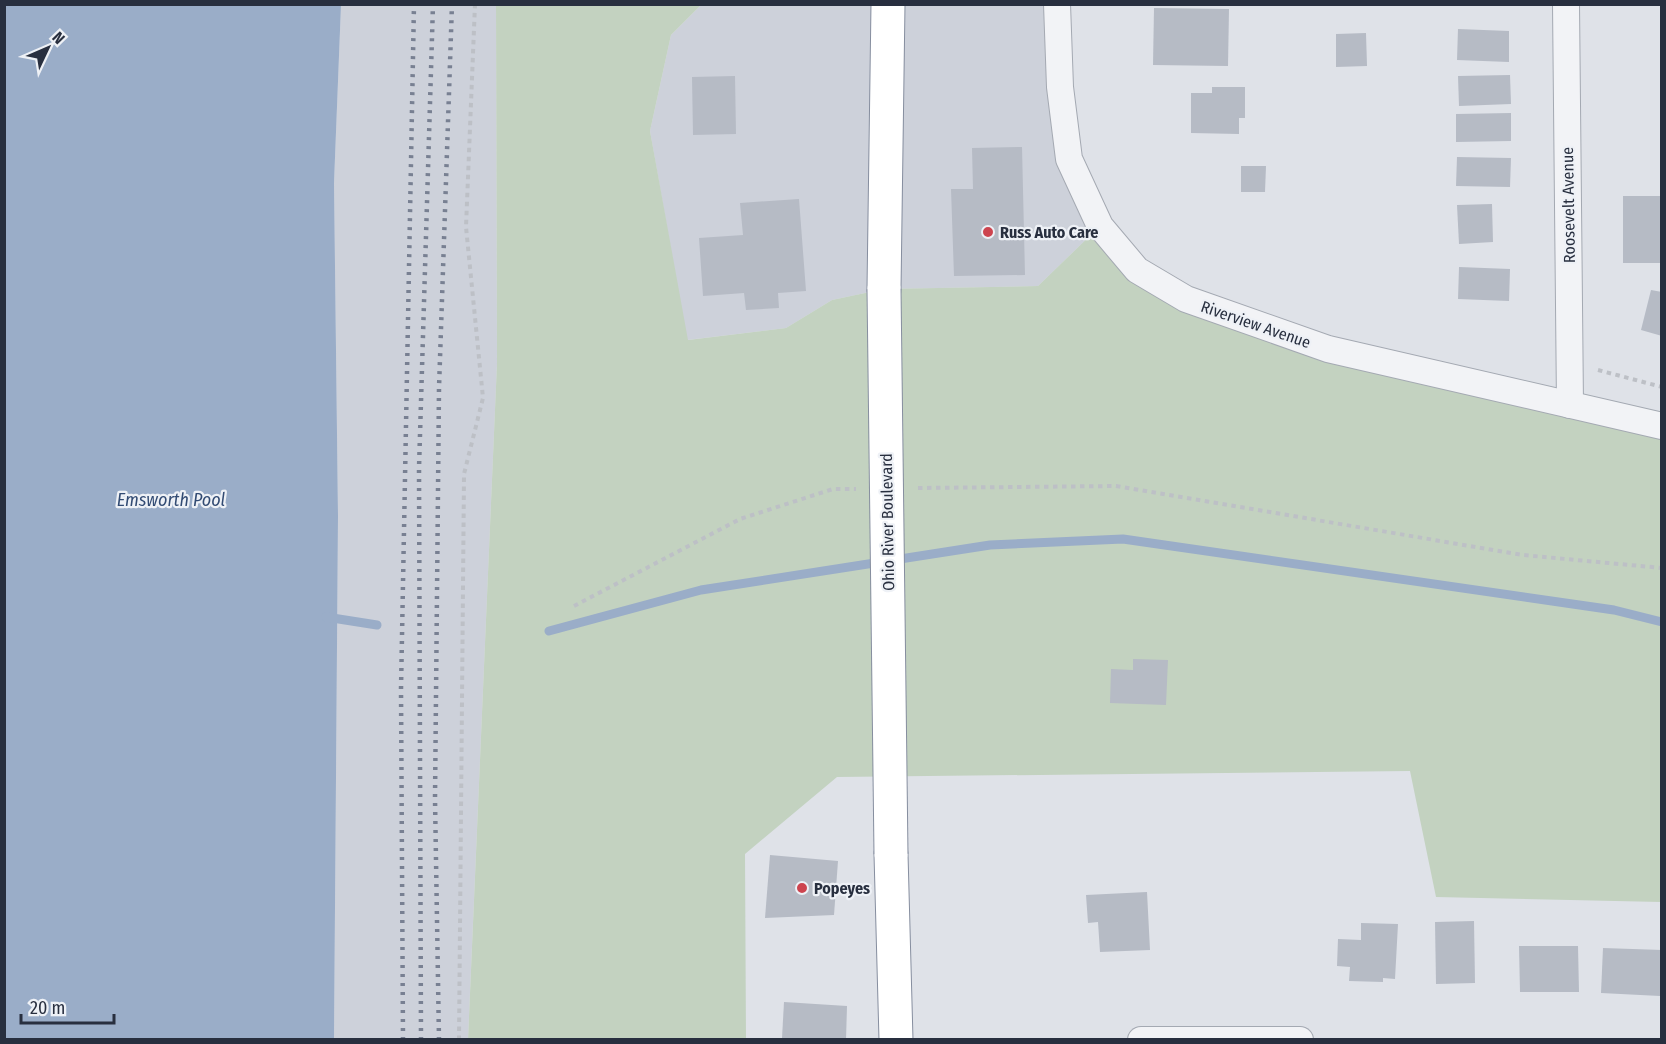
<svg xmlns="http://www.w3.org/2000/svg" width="1666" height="1044" viewBox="0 0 1666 1044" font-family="'Fira Sans Condensed',sans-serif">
<rect width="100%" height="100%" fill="#dfe2e8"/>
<!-- built -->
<g fill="#cdd1da">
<path d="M 341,5 L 496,5 L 497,363 L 468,1039 L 334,1040 L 338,516 L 334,183 Z"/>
<path d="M 701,5 L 1057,5 L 1060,87 L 1100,226 L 1038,286 L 884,289 L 832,300 L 786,328 L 687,340 L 650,131 L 671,35 Z"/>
</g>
<!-- green -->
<path fill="#c3d2c0" d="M 496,5 L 701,5 L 671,35 L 650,131 L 688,340 L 786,328 L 832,300 L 884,289 L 1038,286 L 1100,226 L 1186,299 L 1661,426 L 1661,902 L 1436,897 L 1410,771 L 837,777 L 745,854 L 746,1039 L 468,1040 L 497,363 Z"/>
<!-- water -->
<path fill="#9aadc8" d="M 5,4 L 341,5 L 334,183 L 338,516 L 334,1039 L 5,1039 Z"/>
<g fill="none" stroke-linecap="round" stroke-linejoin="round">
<!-- stream -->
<g stroke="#9aadc8" stroke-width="9">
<path d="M 326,617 L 377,625"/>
<path d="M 549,631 L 701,590 L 990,545 L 1123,539 L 1614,610 L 1662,622"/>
</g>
</g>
<!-- building -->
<g fill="#b6bbc5">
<path d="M 1154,8 L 1229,9 L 1228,66 L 1153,65 Z"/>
<path d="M 1458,29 L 1509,31 L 1509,62 L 1457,60 Z"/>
<path d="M 1366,33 L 1367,66 L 1336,67 L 1336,34 Z"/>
<path d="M 1510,75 L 1511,104 L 1459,106 L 1458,76 Z"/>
<path d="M 735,76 L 736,134 L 693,135 L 692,77 Z"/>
<path d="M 1212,87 L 1245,87 L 1245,118 L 1239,118 L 1239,134 L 1191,133 L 1191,93 L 1212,93 Z"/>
<path d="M 1511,113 L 1511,141 L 1456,142 L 1456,114 Z"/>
<path d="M 1022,147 L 1025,275 L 954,276 L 951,189 L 973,189 L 972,148 Z"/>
<path d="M 1457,157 L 1511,158 L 1510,187 L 1456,186 Z"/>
<path d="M 1241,166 L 1266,166 L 1265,192 L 1241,192 Z"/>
<rect x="1623" y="196" width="39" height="67"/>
<path d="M 799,199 L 806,291 L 778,293 L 779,308 L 746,310 L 744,293 L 703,296 L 699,238 L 743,235 L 740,203 Z"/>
<path d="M 1492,204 L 1493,242 L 1459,244 L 1457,205 Z"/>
<path d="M 1459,267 L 1510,269 L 1509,301 L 1458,299 Z"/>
<path d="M 1651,290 L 1662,292 L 1662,336 L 1641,330 Z"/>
<path d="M 1133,659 L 1168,660 L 1166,705 L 1110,703 L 1111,669 L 1133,670 Z"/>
<path d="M 770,855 L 838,861 L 834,915 L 765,918 Z"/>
<path d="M 1147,892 L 1150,950 L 1100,952 L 1098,922 L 1088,923 L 1086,895 Z"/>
<path d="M 1474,921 L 1475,983 L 1436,984 L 1435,922 Z"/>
<path d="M 1361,923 L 1398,924 L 1395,979 L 1383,978 L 1383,982 L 1349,981 L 1350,967 L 1337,966 L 1338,939 L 1361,940 Z"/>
<path d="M 1519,946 L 1578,946 L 1579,992 L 1520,992 Z"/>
<path d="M 1603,948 L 1662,950 L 1660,996 L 1601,993 Z"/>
<path d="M 784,1002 L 847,1006 L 846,1040 L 782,1038 Z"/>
</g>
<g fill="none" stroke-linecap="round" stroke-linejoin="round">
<!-- minor casing -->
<g stroke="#a4a9b2" stroke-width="28">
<g id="minor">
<path d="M 1057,4 L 1060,87 L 1069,159 L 1100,226 L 1137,270 L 1186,299 L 1328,349 L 1662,426"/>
<path d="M 1566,4 L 1570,405"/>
<path d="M 1141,1040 L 1300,1040"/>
</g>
</g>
<!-- trunk casing -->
<g stroke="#868e9f" stroke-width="35">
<g id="trunk">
<path d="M 884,289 L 888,4"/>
<path d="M 891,854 L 896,1040"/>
</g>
</g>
<!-- path -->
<g stroke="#bdc0c6" stroke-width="4" stroke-dasharray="4.5 4.5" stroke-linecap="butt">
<path d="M 1598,370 L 1662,387"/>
<path d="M 918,488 L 1116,486 L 1523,555 L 1662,568"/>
<path d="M 574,606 L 740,519 L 833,489 L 856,489"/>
<path d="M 459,1040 L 464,474 L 483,398 L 466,227 L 475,4"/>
</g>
<!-- minor -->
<use href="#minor" stroke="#f2f3f6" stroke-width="26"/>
<!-- trunk -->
<use href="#trunk" stroke="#fff" stroke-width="33"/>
<!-- rail -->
<g stroke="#788092" stroke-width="4.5" stroke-dasharray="3 6" stroke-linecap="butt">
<path d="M 403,1040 L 401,689 L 414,4"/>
<path d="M 421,1040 L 419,468 L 433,4"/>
<path d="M 439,1040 L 435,799 L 439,388 L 452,4"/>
</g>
<!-- trunk-bridge casing -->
<g stroke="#868e9f" stroke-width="35" stroke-linecap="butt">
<path id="trunk-bridge" d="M 884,289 L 891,854"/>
</g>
<!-- trunk-bridge -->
<use href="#trunk-bridge" stroke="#fff" stroke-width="33"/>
</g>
<!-- markers -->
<g fill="#cd444f" stroke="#eef1f6" stroke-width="2">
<circle cx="988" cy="232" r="6"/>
<circle cx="802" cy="888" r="6"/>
</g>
<g text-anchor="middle" stroke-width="4.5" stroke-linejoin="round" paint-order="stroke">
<!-- street labels -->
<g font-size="16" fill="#282f3f" stroke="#eef1f6">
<text transform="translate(1568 205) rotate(-91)" y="6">Roosevelt Avenue</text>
<text transform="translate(1256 324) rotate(19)" y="6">Riverview Avenue</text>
<text transform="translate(887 522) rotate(-91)" y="6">Ohio River Boulevard</text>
</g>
<!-- poi labels -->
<g font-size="16" font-weight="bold" fill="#282f3f" stroke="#eef1f6" text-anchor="start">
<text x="1000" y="238">Russ Auto Care</text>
<text x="814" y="894">Popeyes</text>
</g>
<!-- water labels -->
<g font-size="18" font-style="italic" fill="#324b73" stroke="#eef1f6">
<text x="171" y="506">Emsworth Pool</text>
</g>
</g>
<!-- border -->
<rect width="1666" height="1044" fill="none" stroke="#282f3f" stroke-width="12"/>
<!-- north arrow -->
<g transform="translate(48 48) rotate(46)" stroke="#eef1f6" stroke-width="4.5" paint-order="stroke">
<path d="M0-4.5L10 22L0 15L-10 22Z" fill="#282f3f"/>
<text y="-9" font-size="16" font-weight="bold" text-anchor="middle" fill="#282f3f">N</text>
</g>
<!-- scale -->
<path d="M21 1014v9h93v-9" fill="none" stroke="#282f3f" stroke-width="3"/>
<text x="30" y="1014" font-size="18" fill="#282f3f" stroke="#eef1f6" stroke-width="4.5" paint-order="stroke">20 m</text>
</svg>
